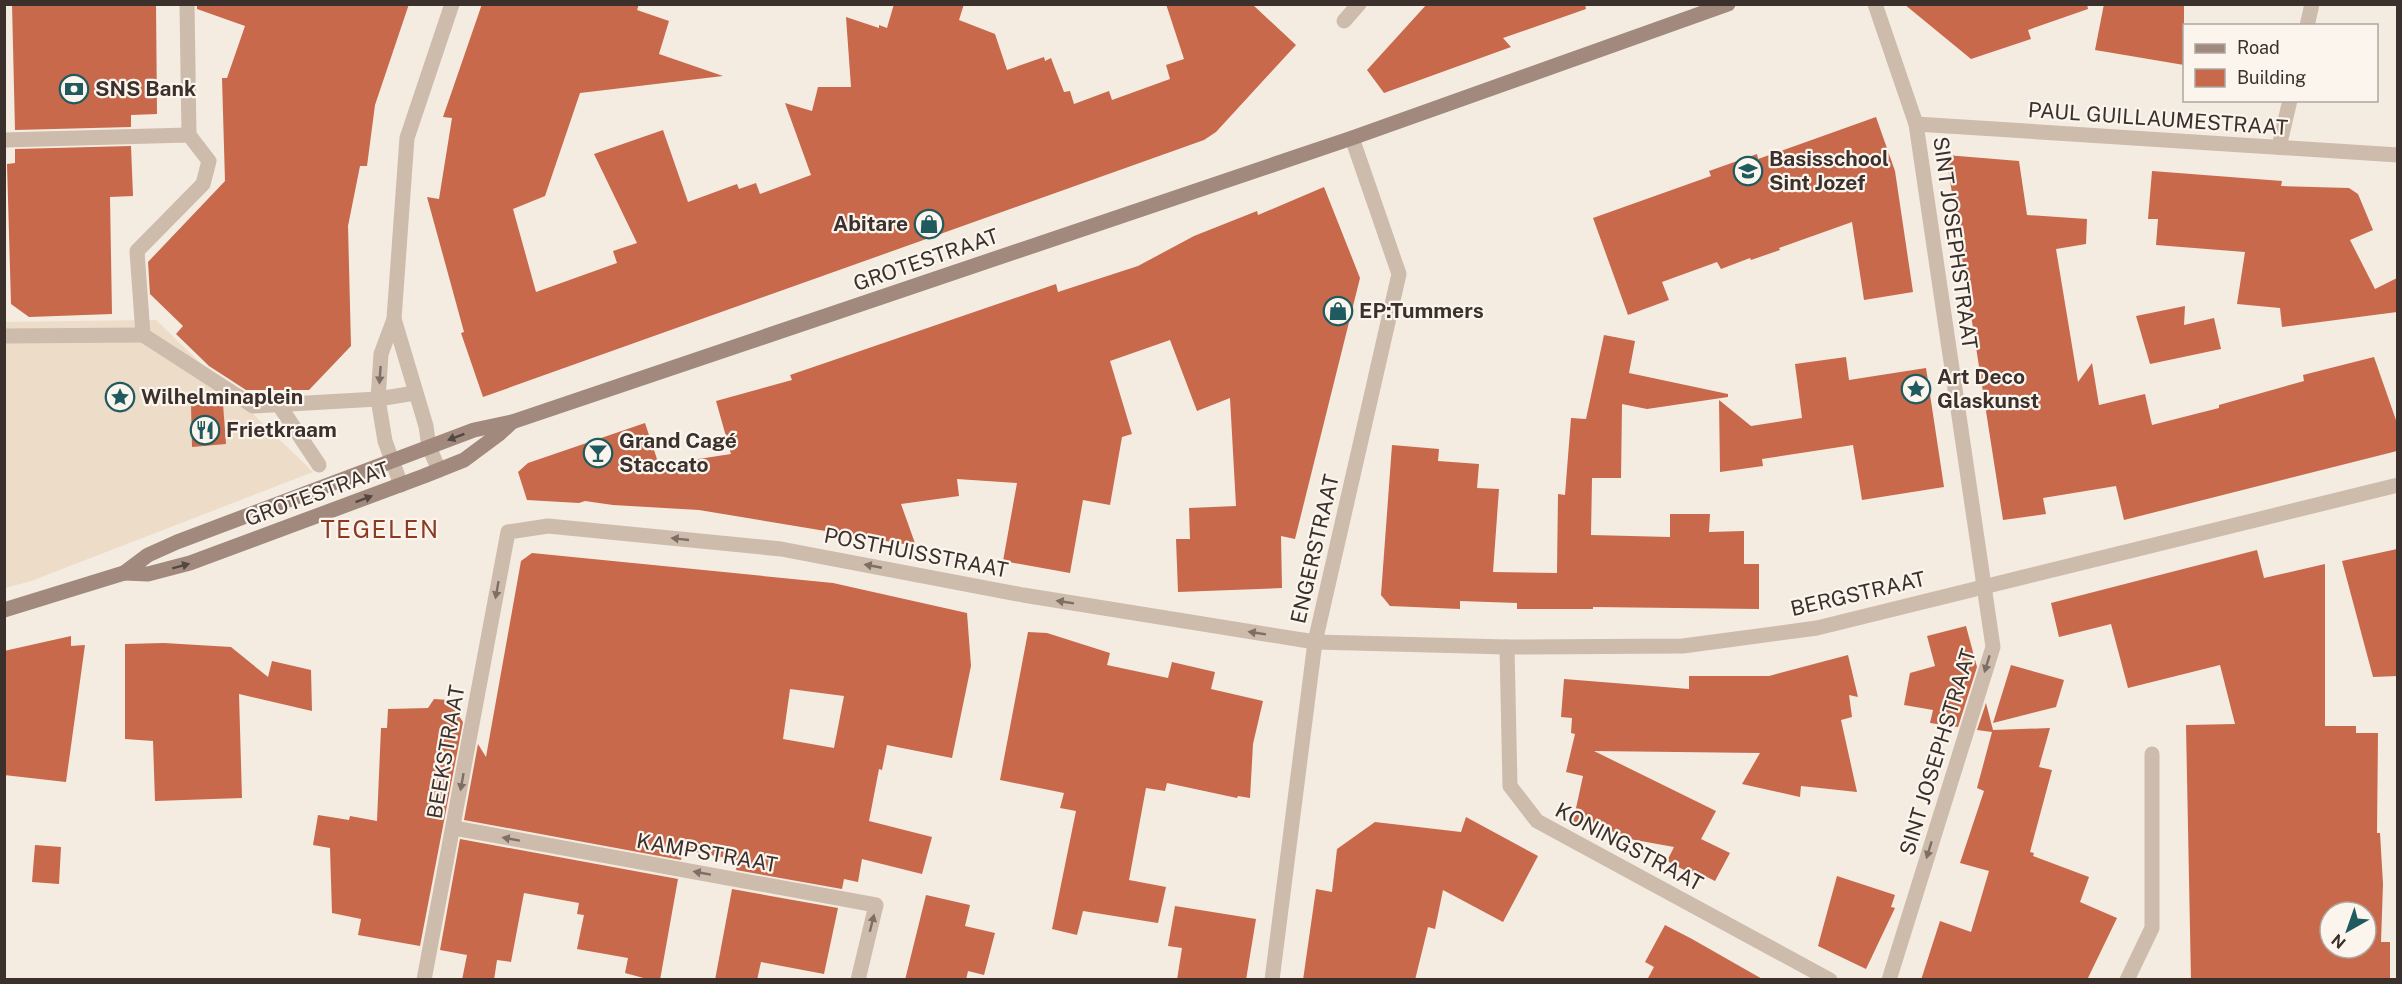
<svg xmlns="http://www.w3.org/2000/svg" width="2402" height="984" viewBox="0 0 2402 984" font-family="'Public Sans',sans-serif">
<rect width="100%" height="100%" fill="#f4ebe1"/>
<!-- plaza -->
<path fill="#ecdcc8" d="M 156,320 L 313,472 L 31,581 L 5,588 L 5,322 Z"/>
<!-- building -->
<g fill="#c8694b" fill-rule="evenodd">
<path d="M 12,4 L 156,4 L 157,114 L 131,115 L 131,127 L 15,130 Z"/>
<path d="M 197,4 L 409,4 L 375,105 L 367,166 L 360,166 L 348,226 L 351,346 L 309,390 L 246,390 L 209,366 L 176,334 L 183,326 L 150,294 L 148,262 L 225,181 L 222,78 L 227,78 L 245,26 L 197,9 Z"/>
<path d="M 482,4 L 639,4 L 637,10 L 669,21 L 659,54 L 723,76 L 580,93 L 545,196 L 513,209 L 536,292 L 617,263 L 613,251 L 637,243 L 594,154 L 663,130 L 688,202 L 737,184 L 739,189 L 756,183 L 760,194 L 811,175 L 785,103 L 812,111 L 818,87 L 851,87 L 846,17 L 879,28 L 879,25 L 887,28 L 894,4 L 964,4 L 959,20 L 995,34 L 1007,70 L 1044,57 L 1045,61 L 1051,58 L 1064,92 L 1070,91 L 1074,104 L 1109,91 L 1112,100 L 1170,79 L 1166,65 L 1184,59 L 1166,4 L 1252,4 L 1296,45 L 1216,132 L 1204,140 L 483,397 L 461,333 L 464,332 L 427,197 L 439,199 L 452,118 L 443,117 Z"/>
<path d="M 1427,4 L 1585,4 L 1586,9 L 1503,38 L 1511,47 L 1384,93 L 1367,70 Z"/>
<path d="M 1904,4 L 2087,4 L 2088,9 L 2028,30 L 2031,39 L 1971,59 Z"/>
<path d="M 2104,4 L 2184,4 L 2184,65 L 2095,50 Z"/>
<path d="M 1876,117 L 1895,171 L 1913,292 L 1864,300 L 1852,222 L 1779,248 L 1780,250 L 1751,260 L 1750,258 L 1721,269 L 1717,262 L 1662,282 L 1669,300 L 1628,315 L 1593,218 L 1711,176 L 1709,171 L 1757,154 L 1758,159 Z"/>
<path d="M 131,146 L 133,196 L 110,197 L 112,314 L 29,317 L 11,304 L 7,164 L 15,163 L 15,149 Z"/>
<path d="M 1946,155 L 2019,161 L 2027,215 L 2087,219 L 2086,244 L 2056,249 L 2078,382 L 2092,363 L 2099,405 L 2145,394 L 2152,425 L 2219,408 L 2219,405 L 2304,381 L 2303,375 L 2374,357 L 2397,423 L 2397,451 L 2124,520 L 2116,486 L 2043,498 L 2046,514 L 2003,520 Z"/>
<path d="M 2152,171 L 2282,181 L 2281,186 L 2349,188 L 2358,194 L 2373,230 L 2350,240 L 2375,289 L 2397,278 L 2397,312 L 2282,327 L 2280,308 L 2237,304 L 2245,252 L 2156,245 L 2158,219 L 2148,219 Z"/>
<path d="M 1324,187 L 1360,278 L 1295,539 L 1281,536 L 1282,588 L 1178,592 L 1176,539 L 1190,539 L 1189,508 L 1236,506 L 1230,398 L 1197,411 L 1170,340 L 1110,361 L 1132,434 L 1122,437 L 1110,505 L 1083,500 L 1070,573 L 1003,561 L 1017,483 L 957,479 L 959,496 L 901,504 L 916,546 L 699,510 L 613,505 L 585,501 L 579,503 L 527,500 L 518,472 L 528,463 L 645,423 L 659,465 L 731,454 L 716,401 L 792,380 L 790,375 L 1056,284 L 1058,292 L 1138,266 L 1194,236 L 1257,211 L 1258,215 Z"/>
<path d="M 2185,306 L 2184,325 L 2214,318 L 2221,349 L 2150,364 L 2136,316 Z"/>
<path d="M 1604,335 L 1635,341 L 1629,373 L 1728,394 L 1728,397 L 1647,409 L 1622,404 L 1621,478 L 1592,478 L 1591,535 L 1670,537 L 1670,514 L 1710,514 L 1709,532 L 1744,531 L 1744,564 L 1759,564 L 1759,609 L 1593,607 L 1593,609 L 1517,609 L 1517,603 L 1460,601 L 1460,609 L 1390,606 L 1381,595 L 1392,445 L 1439,449 L 1438,461 L 1479,464 L 1477,488 L 1499,489 L 1493,572 L 1557,573 L 1558,494 L 1565,495 L 1571,418 L 1586,419 Z"/>
<path d="M 1846,357 L 1849,380 L 1926,368 L 1944,487 L 1862,500 L 1853,445 L 1762,459 L 1763,466 L 1720,472 L 1719,400 L 1751,426 L 1802,418 L 1795,364 Z"/>
<path d="M 223,404 L 226,444 L 192,447 L 191,405 Z"/>
<path d="M 2397,549 L 2397,676 L 2373,677 L 2342,561 Z"/>
<path d="M 2257,550 L 2264,578 L 2325,564 L 2325,726 L 2356,726 L 2356,733 L 2378,733 L 2377,833 L 2380,833 L 2383,884 L 2381,942 L 2390,942 L 2390,980 L 2191,980 L 2186,725 L 2235,724 L 2220,665 L 2128,688 L 2111,624 L 2059,637 L 2051,603 ZM 2330,912 L 2366,912 L 2366,948 L 2330,948 Z"/>
<path d="M 532,553 L 833,583 L 967,613 L 971,666 L 952,758 L 887,745 L 882,770 L 879,769 L 869,821 L 932,837 L 922,874 L 862,859 L 858,882 L 844,879 L 842,889 L 736,870 L 738,860 L 683,850 L 681,860 L 464,820 L 478,744 L 486,757 L 521,561 ZM 790,689 L 844,696 L 834,748 L 783,739 Z"/>
<path d="M 1966,626 L 1977,667 L 1958,727 L 1930,723 L 1933,710 L 1904,705 L 1910,673 L 1935,666 L 1927,636 Z"/>
<path d="M 1028,632 L 1047,633 L 1110,653 L 1107,665 L 1168,678 L 1172,662 L 1215,672 L 1211,689 L 1263,701 L 1253,744 L 1250,798 L 1238,796 L 1237,798 L 1167,783 L 1165,791 L 1146,788 L 1129,880 L 1166,887 L 1158,923 L 1083,911 L 1077,935 L 1052,929 L 1076,811 L 1060,808 L 1064,793 L 1000,780 Z"/>
<path d="M 71,636 L 71,646 L 85,645 L 66,782 L 4,775 L 4,651 Z"/>
<path d="M 164,643 L 231,647 L 268,677 L 272,661 L 311,670 L 312,711 L 239,694 L 242,798 L 155,801 L 153,741 L 125,739 L 125,644 Z"/>
<path d="M 1848,655 L 1858,697 L 1849,695 L 1852,717 L 1841,720 L 1857,792 L 1801,786 L 1800,797 L 1742,784 L 1760,753 L 1594,751 L 1716,811 L 1701,839 L 1730,853 L 1715,881 L 1707,877 L 1705,881 L 1667,861 L 1674,847 L 1624,838 L 1625,835 L 1573,822 L 1583,776 L 1566,772 L 1575,734 L 1571,733 L 1572,718 L 1561,717 L 1564,679 L 1689,689 L 1689,676 L 1769,676 Z"/>
<path d="M 2011,665 L 2064,680 L 2056,707 L 1993,723 Z"/>
<path d="M 434,699 L 448,700 L 463,722 L 420,946 L 358,935 L 361,919 L 332,913 L 330,848 L 313,845 L 318,815 L 349,820 L 350,816 L 377,821 L 381,728 L 387,728 L 388,709 L 428,708 Z"/>
<path d="M 1986,703 L 1993,730 L 2050,728 L 2039,767 L 2052,770 L 2030,852 L 2034,853 L 2033,856 L 2089,877 L 2080,902 L 2117,918 L 2087,980 L 1921,980 L 1940,921 L 1971,932 L 1989,871 L 1960,863 L 1984,791 L 1977,788 L 1992,732 L 1977,730 Z"/>
<path d="M 1466,817 L 1538,856 L 1503,922 L 1443,890 L 1435,929 L 1428,927 L 1415,980 L 1303,980 L 1316,889 L 1332,892 L 1337,849 L 1375,822 L 1461,832 Z"/>
<path d="M 460,839 L 678,879 L 660,980 L 651,980 L 625,973 L 628,958 L 577,949 L 584,915 L 577,914 L 579,903 L 524,893 L 511,962 L 497,960 L 494,980 L 462,980 L 467,955 L 440,950 Z"/>
<path d="M 35,845 L 61,847 L 59,884 L 32,882 Z"/>
<path d="M 1837,876 L 1895,895 L 1891,907 L 1895,908 L 1866,969 L 1818,946 Z"/>
<path d="M 732,889 L 838,908 L 824,974 L 761,962 L 757,980 L 715,980 Z"/>
<path d="M 926,895 L 970,905 L 965,926 L 995,933 L 984,975 L 968,971 L 966,980 L 905,980 Z"/>
<path d="M 1175,906 L 1256,919 L 1246,980 L 1177,980 L 1182,948 L 1168,946 Z"/>
<path d="M 1665,925 L 1692,939 L 1764,980 L 1647,980 L 1654,967 L 1645,962 Z"/>
</g>
<g fill="none" stroke-linecap="round" stroke-linejoin="round">
<!-- pedestrian -->
<g stroke="#cdbbac" stroke-width="15">
<path d="M 2307,26 L 2312,4"/>
<path d="M 4,140 L 189,135 L 209,161 L 203,184 L 137,251 L 143,335 L 253,406 L 378,399 L 415,393"/>
<path d="M 2279,147 L 2290,100"/>
<path d="M 4,336 L 143,335"/>
<path d="M 279,405 L 319,465"/>
</g>
<!-- minor -->
<g stroke="#cdbbac" stroke-width="15">
<path d="M 187,4 L 189,135"/>
<path d="M 1875,4 L 1916,124 L 1993,647 L 1889,980"/>
<path d="M 1344,21 L 1359,4"/>
<path d="M 1916,124 L 2398,155"/>
<path d="M 394,319 L 426,426 L 429,447 L 439,470"/>
<path d="M 401,485 L 385,441 L 378,399 L 381,354 L 394,319 L 407,138 L 452,4"/>
<path d="M 1507,647 L 1510,786 L 1537,821 L 1830,980"/>
<path d="M 454,828 L 876,905 L 858,980"/>
<path d="M 424,980 L 508,532 L 548,526 L 781,549 L 1023,595 L 1315,642 L 1507,647 L 1683,646 L 1817,628 L 2398,485"/>
<path d="M 1272,980 L 1315,642 L 1399,274 L 1352,138"/>
<path d="M 2127,980 L 2152,928 L 2152,754"/>
</g>
<!-- secondary -->
<g stroke="#a18a7d" stroke-width="15">
<path d="M 124,573 L 148,574 L 190,563 L 424,476 L 464,460 L 499,434 L 512,422"/>
<path d="M 4,610 L 124,573 L 148,555 L 177,542 L 474,430 L 512,422 L 1352,138 L 1728,4"/>
</g>
</g>
<!-- one-way arrows -->
<defs><path id="oneway-solid" d="M-6-.8H1V-3.2L6.5 0L1 3.2V.8H-6Z" transform="scale(1.5)"/></defs>
<g fill="#7d6f65">
<use href="#oneway-solid" transform="translate(380 375) rotate(94)"/>
<use href="#oneway-solid" transform="translate(680 539) rotate(-174)"/>
<use href="#oneway-solid" transform="translate(873 566) rotate(-169)"/>
<use href="#oneway-solid" transform="translate(497 590) rotate(100)"/>
<use href="#oneway-solid" transform="translate(1065 602) rotate(-171)"/>
<use href="#oneway-solid" transform="translate(1257 633) rotate(-171)"/>
<use href="#oneway-solid" transform="translate(1987 664) rotate(107)"/>
<use href="#oneway-solid" transform="translate(462 782) rotate(100)"/>
<use href="#oneway-solid" transform="translate(511 839) rotate(-170)"/>
<use href="#oneway-solid" transform="translate(1929 850) rotate(107)"/>
<use href="#oneway-solid" transform="translate(702 873) rotate(-170)"/>
<use href="#oneway-solid" transform="translate(872 923) rotate(-76)"/>
</g>
<g fill="#544640">
<use href="#oneway-solid" transform="translate(456 437) rotate(159)"/>
<use href="#oneway-solid" transform="translate(364 499) rotate(-21)"/>
<use href="#oneway-solid" transform="translate(181 566) rotate(-15)"/>
</g>
<!-- icons -->
<defs>
<g id="bank-ring" transform="scale(1.5)"><circle r="9.5" fill="#fbf5ee" stroke="#1f5a5e" stroke-width="1.5"/><path d="M-6-4H6V4H-6ZM0-2.3a2.3 2.3 0 1 0 0 4.6a2.3 2.3 0 1 0 0-4.6Z" fill="#1f5a5e"/></g>
<g id="school-ring" transform="scale(1.5)"><circle r="9.5" fill="#fbf5ee" stroke="#1f5a5e" stroke-width="1.5"/><path d="M0-5L7-2L0 1L-7-2ZM-4 1L0 2.5L4 1V4Q0 6-4 4Z" fill="#1f5a5e"/></g>
<g id="shop-ring" transform="scale(1.5)"><circle r="9.5" fill="#fbf5ee" stroke="#1f5a5e" stroke-width="1.5"/><path d="M-5-2.5h2.3a2.7 3.5 0 0 1 5.4 0H5L5.5 6h-11ZM-1.5-2.5h3a1.5 2.3 0 0 0-3 0Z" fill="#1f5a5e"/></g>
<g id="sight-ring" transform="scale(1.5)"><circle r="9.5" fill="#fbf5ee" stroke="#1f5a5e" stroke-width="1.5"/><path d="M0-6L1.8-2.2L6-1.7L2.9 1.2L3.7 5.4L0 3.3L-3.7 5.4L-2.9 1.2L-6-1.7L-1.8-2.2Z" fill="#1f5a5e"/></g>
<g id="restaurant-ring" transform="scale(1.5)"><circle r="9.5" fill="#fbf5ee" stroke="#1f5a5e" stroke-width="1.5"/><path d="M-5-6h1v4h1v-4h1v4h1v-4h1v5L-1.5 .5V6h-2V.5L-5-1ZM5-6V6H3V1.5H1.5Q1.5-4 5-6Z" fill="#1f5a5e"/></g>
<g id="bar-ring" transform="scale(1.5)"><circle r="9.5" fill="#fbf5ee" stroke="#1f5a5e" stroke-width="1.5"/><path d="M-6-5H6L.8 .8V4.5H3.5V6h-7V4.5H-.8V.8Z" fill="#1f5a5e"/></g>
</defs>
<g fill-rule="evenodd">
<use href="#bank-ring" x="74" y="89"/>
<use href="#school-ring" x="1748" y="171"/>
<use href="#shop-ring" x="929" y="224"/>
<use href="#shop-ring" x="1338" y="311"/>
<use href="#sight-ring" x="1916" y="389"/>
<use href="#sight-ring" x="120" y="397"/>
<use href="#restaurant-ring" x="205" y="430"/>
<use href="#bar-ring" x="598" y="453"/>
</g>
<g text-anchor="middle" stroke-width="4.5" stroke-linejoin="round" paint-order="stroke">
<!-- poi labels -->
<g font-size="21" font-weight="bold" fill="#3b302b" stroke="#fbf5ee" text-anchor="start">
<text x="95" y="96">SNS Bank</text>
<text x="1769" y="166">Basisschool<tspan x="1769" dy="24">Sint Jozef</tspan></text>
<text x="908" y="231" text-anchor="end">Abitare</text>
<text x="1359" y="318">EP:Tummers</text>
<text x="1937" y="384">Art Deco<tspan x="1937" dy="24">Glaskunst</tspan></text>
<text x="141" y="404">Wilhelminaplein</text>
<text x="226" y="437">Frietkraam</text>
<text x="619" y="448">Grand Cagé<tspan x="619" dy="24">Staccato</tspan></text>
</g>
<!-- street labels -->
<g font-size="21" fill="#3b302b" stroke="#fbf5ee">
<text transform="translate(2158 119) rotate(4)" y="7">PAUL GUILLAUMESTRAAT</text>
<text transform="translate(1955 243) rotate(82)" y="7">SINT JOSEPHSTRAAT</text>
<text transform="translate(926 260) rotate(-19)" y="7">GROTESTRAAT</text>
<text transform="translate(317 494) rotate(-20)" y="7">GROTESTRAAT</text>
<text transform="translate(1315 549) rotate(-77)" y="7">ENGERSTRAAT</text>
<text transform="translate(916 553) rotate(11)" y="7">POSTHUISSTRAAT</text>
<text transform="translate(1858 594) rotate(-13)" y="7">BERGSTRAAT</text>
<text transform="translate(446 752) rotate(-80)" y="7">BEEKSTRAAT</text>
<text transform="translate(1938 752) rotate(-73)" y="7">SINT JOSEPHSTRAAT</text>
<text transform="translate(1629 847) rotate(28)" y="7">KONINGSTRAAT</text>
<text transform="translate(707 853) rotate(10)" y="7">KAMPSTRAAT</text>
</g>
<!-- quarter labels -->
<g font-size="24" letter-spacing="1.5" fill="#8c3b22" stroke="#fbf5ee">
<text x="380" y="538">TEGELEN</text>
</g>
</g>
<!-- border -->
<rect width="2402" height="984" fill="none" stroke="#3b302b" stroke-width="12"/>
<!-- legend -->
<rect x="2183" y="24" width="195" height="78" fill="#fbf5ee" stroke="#aea6a0" stroke-width="1.5"/>
<rect x="2195" y="44" width="30" height="9" fill="#a18a7d" stroke="#aea6a0" stroke-width="1.5"/>
<text x="2237" y="54" font-size="18" fill="#3b302b">Road</text>
<rect x="2195" y="69" width="30" height="18" fill="#c8694b" stroke="#aea6a0" stroke-width="1.5"/>
<text x="2237" y="84" font-size="18" fill="#3b302b">Building</text>
<!-- north arrow -->
<g transform="translate(2348 930) rotate(220)"><circle r="28" fill="#fbf5ee" stroke="#aea6a0" stroke-width="1.5"/>
<path d="M0-4.5L10 22L0 15L-10 22Z" fill="#1f5a5e"/>
<text y="-9" font-size="16" font-weight="bold" text-anchor="middle" fill="#3b302b">N</text>
</g>
</svg>
